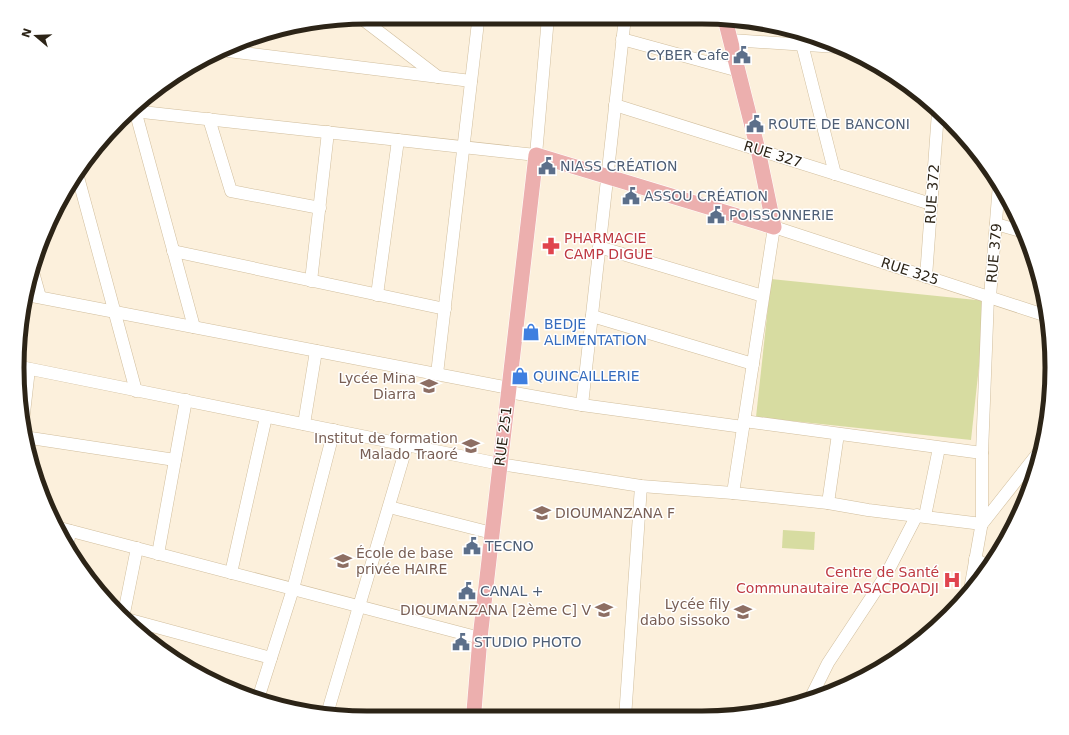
<svg xmlns="http://www.w3.org/2000/svg" width="1069" height="735" viewBox="0 0 1069 735" font-family="'DejaVu Sans',sans-serif">
<rect width="100%" height="100%" fill="#fcf0dc"/>
<!-- green -->
<g fill="#d7dca1">
<path d="M 771,279 L 986,301 L 971,440 L 756,417 Z"/>
<path d="M 783,530 L 815,532 L 814,550 L 782,548 Z"/>
</g>
<g fill="none" stroke-linecap="round" stroke-linejoin="round">
<!-- minor casing -->
<g stroke="#d1be9d" stroke-width="13">
<g id="minor">
<path d="M 361,18 L 438,77"/>
<path d="M 622,39 L 739,71"/>
<path d="M 731,40 L 837,47"/>
<path d="M 802,44 L 835,174"/>
<path d="M 228,51 L 471,81"/>
<path d="M 615,105 L 931,204"/>
<path d="M 135,110 L 194,327"/>
<path d="M 133,111 L 536,155 L 548,17"/>
<path d="M 209,119 L 231,191 L 320,208"/>
<path d="M 78,177 L 136,391"/>
<path d="M 996,224 L 1024,232"/>
<path d="M 599,247 L 763,296"/>
<path d="M 173,251 L 445,309"/>
<path d="M 33,272 L 40,297"/>
<path d="M 926,277 L 938,112"/>
<path d="M 311,281 L 328,132"/>
<path d="M 27,295 L 509,388"/>
<path d="M 377,295 L 398,140"/>
<path d="M 990,297 L 999,184"/>
<path d="M 592,316 L 753,364"/>
<path d="M 21,367 L 500,464 L 641,486 L 733,493 L 828,503 L 868,510 L 982,524 L 1042,448"/>
<path d="M 437,374 L 478,22 L 472,17"/>
<path d="M 509,392 L 582,405 L 743,427"/>
<path d="M 582,405 L 625,17"/>
<path d="M 744,421 L 982,453"/>
<path d="M 23,422 L 29,369"/>
<path d="M 304,424 L 316,351"/>
<path d="M 24,437 L 175,460"/>
<path d="M 733,493 L 774,227 L 1047,316"/>
<path d="M 828,503 L 838,434"/>
<path d="M 389,507 L 492,533"/>
<path d="M 925,516 L 939,448"/>
<path d="M 56,527 L 480,638"/>
<path d="M 68,543 L 70,531"/>
<path d="M 158,554 L 186,400"/>
<path d="M 975,559 L 989,567"/>
<path d="M 231,573 L 266,417"/>
<path d="M 972,588 L 971,584 L 982,522 L 982,453 L 988,297"/>
<path d="M 123,618 L 271,658"/>
<path d="M 123,618 L 137,548"/>
<path d="M 811,697 L 828,663 L 886,575 L 917,515"/>
<path d="M 258,699 L 293,589 L 334,430"/>
<path d="M 327,714 L 407,445"/>
<path d="M 625,718 L 641,486"/>
</g>
</g>
<!-- major casing -->
<g stroke="#fff" stroke-width="16">
<path id="major" d="M 476,718 L 474,711 L 480,638 L 536,155 L 774,227 L 758,150 L 725,19"/>
</g>
<!-- minor -->
<use href="#minor" stroke="#fff" stroke-width="12"/>
<!-- major -->
<use href="#major" stroke="#ecafae" stroke-width="15"/>
</g>
<!-- icons -->
<defs>
<g id="civic-bare" transform="scale(1.38)"><path d="M-.6-6.5H3V-4.5H.6V-3L4-1V1h2V6H-6V1h2V-1L-.6-3ZM-1.2 2.5V6h2.4V2.5Z" fill="#5c6f8a" stroke="#fff" stroke-width="2.5" paint-order="stroke"/></g>
<g id="pharmacy-bare" transform="scale(1.38)"><path d="M-2-6h4v4h4v4h-4v4h-4v-4h-4v-4h4Z" fill="#e0444e" stroke="#fff" stroke-width="2.5" paint-order="stroke"/></g>
<g id="shop-bare" transform="scale(1.38)"><path d="M-5-2.5h2.3a2.7 3.5 0 0 1 5.4 0H5L5.5 6h-11ZM-1.5-2.5h3a1.5 2.3 0 0 0-3 0Z" fill="#3f7fe0" stroke="#fff" stroke-width="2.5" paint-order="stroke"/></g>
<g id="school-bare" transform="scale(1.38)"><path d="M0-5L7-2L0 1L-7-2ZM-4 1L0 2.5L4 1V4Q0 6-4 4Z" fill="#8d6e63" stroke="#fff" stroke-width="2.5" paint-order="stroke"/></g>
<g id="hospital-bare" transform="scale(1.38)"><path d="M-5-5h3v3.5h4V-5h3V5h-3V1.5h-4V5h-3Z" fill="#e0444e" stroke="#fff" stroke-width="2.5" paint-order="stroke"/></g>
</defs>
<g fill-rule="evenodd">
<use href="#civic-bare" x="742" y="55"/>
<use href="#civic-bare" x="755" y="124"/>
<use href="#civic-bare" x="547" y="166"/>
<use href="#civic-bare" x="631" y="196"/>
<use href="#civic-bare" x="716" y="215"/>
<use href="#pharmacy-bare" x="551" y="246"/>
<use href="#shop-bare" x="531" y="332"/>
<use href="#shop-bare" x="520" y="376"/>
<use href="#school-bare" x="429" y="386"/>
<use href="#school-bare" x="471" y="446"/>
<use href="#school-bare" x="542" y="513"/>
<use href="#civic-bare" x="472" y="546"/>
<use href="#school-bare" x="343" y="561"/>
<use href="#hospital-bare" x="952" y="580"/>
<use href="#civic-bare" x="467" y="591"/>
<use href="#school-bare" x="604" y="610"/>
<use href="#school-bare" x="743" y="612"/>
<use href="#civic-bare" x="461" y="642"/>
</g>
<g text-anchor="middle" stroke-width="3" stroke-linejoin="round" paint-order="stroke">
<!-- service labels -->
<g font-size="14" fill="#4e5e75" stroke="#fff" text-anchor="start">
<text x="729" y="60" text-anchor="end">CYBER Cafe</text>
<text x="768" y="129">ROUTE DE BANCONI</text>
<text x="560" y="171">NIASS CRÉATION</text>
<text x="644" y="201">ASSOU CRÉATION</text>
<text x="729" y="220">POISSONNERIE</text>
<text x="485" y="551">TECNO</text>
<text x="480" y="596">CANAL +</text>
<text x="474" y="647">STUDIO PHOTO</text>
</g>
<!-- street labels -->
<g font-size="14" fill="#2c2417" stroke="#fff">
<text transform="translate(773 154) rotate(17)" y="5">RUE 327</text>
<text transform="translate(932 194) rotate(-86)" y="5">RUE 372</text>
<text transform="translate(994 253) rotate(-85)" y="5">RUE 379</text>
<text transform="translate(910 271) rotate(18)" y="5">RUE 325</text>
<text transform="translate(503 436) rotate(-83)" y="5">RUE 251</text>
</g>
<!-- health labels -->
<g font-size="14" fill="#be3a42" stroke="#fff" text-anchor="start">
<text x="564" y="243">PHARMACIE<tspan x="564" dy="16">CAMP DIGUE</tspan></text>
<text x="939" y="577" text-anchor="end">Centre de Santé<tspan x="939" dy="16">Communautaire ASACPOADJI</tspan></text>
</g>
<!-- shop labels -->
<g font-size="14" fill="#366cbe" stroke="#fff" text-anchor="start">
<text x="544" y="329">BEDJE<tspan x="544" dy="16">ALIMENTATION</tspan></text>
<text x="533" y="381">QUINCAILLERIE</text>
</g>
<!-- education labels -->
<g font-size="14" fill="#785e54" stroke="#fff" text-anchor="end">
<text x="416" y="383">Lycée Mina<tspan x="416" dy="16">Diarra</tspan></text>
<text x="458" y="443">Institut de formation<tspan x="458" dy="16">Malado Traoré</tspan></text>
<text x="555" y="518" text-anchor="start">DIOUMANZANA F</text>
<text x="356" y="558" text-anchor="start">École de base<tspan x="356" dy="16">privée HAIRE</tspan></text>
<text x="730" y="609">Lycée fily<tspan x="730" dy="16">dabo sissoko</tspan></text>
<text x="591" y="615">DIOUMANZANA [2ème C] V</text>
</g>
</g>
<!-- crop -->
<path d="M0 0H1069V735H0ZM367 24H702A343 343 0 0 1 1045 367V368A343 343 0 0 1 702 711H367A343 343 0 0 1 24 368V367A343 343 0 0 1 367 24Z" fill="#fff" fill-rule="evenodd"/>
<path fill="none" stroke="#2c2417" stroke-width="5" d="M367 24H702A343 343 0 0 1 1045 367V368A343 343 0 0 1 702 711H367A343 343 0 0 1 24 368V367A343 343 0 0 1 367 24Z"/>
<!-- north arrow -->
<g transform="translate(36 36) rotate(289)" stroke="#ffffff" stroke-width="3" paint-order="stroke">
<path d="M0-3L7 15L0 10L-7 15Z" fill="#2c2417"/>
<text y="-6" font-size="11" font-weight="bold" text-anchor="middle" fill="#2c2417">N</text>
</g>
</svg>
